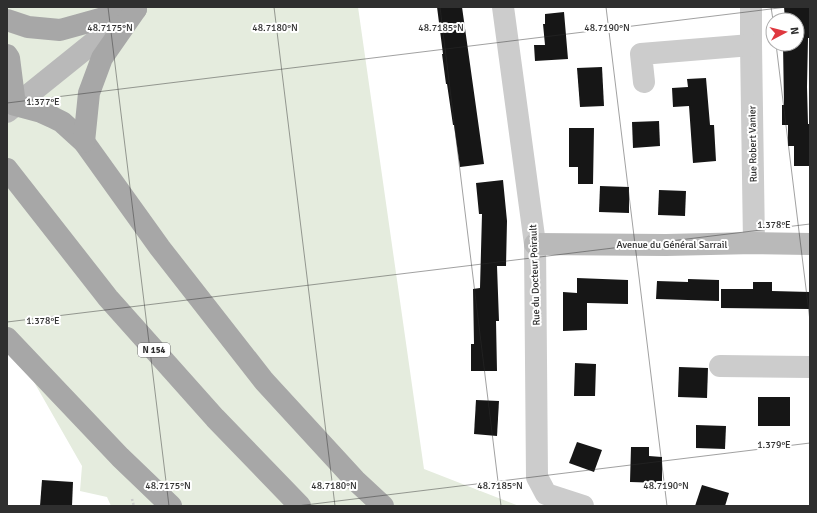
<svg xmlns="http://www.w3.org/2000/svg" width="817" height="513" viewBox="0 0 817 513" font-family="Signika,sans-serif">
<rect width="100%" height="100%" fill="#fff"/>
<!-- green -->
<path fill="#e5ecde" d="M 7,7 L 358,7 L 424,469 L 519,506 L 111,506 L 107,497 L 80,491 L 82,466 L 10,340 L 7,325 Z"/>
<!-- building -->
<g fill="#161616">
<path d="M 437,7 L 462,7 L 484,164 L 460,167 L 454,125 L 453,125 L 447,84 L 446,84 L 442,54 L 443,54 Z"/>
<path d="M 784,7 L 810,7 L 810,38 L 808,38 L 807,87 L 808,124 L 810,124 L 810,166 L 794,166 L 794,146 L 788,146 L 788,125 L 782,125 L 782,105 L 784,105 L 783,44 L 797,44 L 797,20 L 784,20 L 785,19 Z"/>
<path d="M 564,12 L 568,59 L 535,61 L 534,45 L 545,45 L 543,24 L 545,24 L 545,14 Z"/>
<path d="M 602,67 L 604,106 L 580,107 L 577,68 Z"/>
<path d="M 706,78 L 710,125 L 714,125 L 716,161 L 693,163 L 689,106 L 673,107 L 672,88 L 688,87 L 687,79 Z"/>
<path d="M 659,121 L 660,146 L 633,148 L 632,122 Z"/>
<path d="M 569,128 L 594,128 L 593,184 L 578,184 L 578,167 L 569,167 Z"/>
<path d="M 503,180 L 507,221 L 506,266 L 497,266 L 499,321 L 496,321 L 497,371 L 471,371 L 471,344 L 474,344 L 473,289 L 480,288 L 482,214 L 479,214 L 476,183 Z"/>
<path d="M 600,186 L 629,187 L 629,213 L 599,212 Z"/>
<path d="M 659,190 L 686,191 L 685,216 L 658,215 Z"/>
<path d="M 577,278 L 628,280 L 628,304 L 587,303 L 587,330 L 563,331 L 563,292 L 577,293 Z"/>
<path d="M 688,279 L 719,280 L 719,301 L 656,299 L 657,281 L 688,282 Z"/>
<path d="M 753,282 L 772,282 L 772,291 L 810,292 L 810,309 L 721,308 L 721,289 L 753,289 Z"/>
<path d="M 575,363 L 596,364 L 595,396 L 574,396 Z"/>
<path d="M 679,367 L 708,368 L 707,398 L 678,397 Z"/>
<rect x="758" y="397" width="32" height="29"/>
<path d="M 476,400 L 499,401 L 497,436 L 474,434 Z"/>
<path d="M 696,425 L 726,426 L 725,449 L 696,448 Z"/>
<path d="M 577,442 L 602,450 L 594,472 L 569,463 Z"/>
<path d="M 631,447 L 649,447 L 649,456 L 662,457 L 662,483 L 630,482 Z"/>
<path d="M 42,480 L 73,482 L 72,506 L 40,506 Z"/>
<path d="M 702,485 L 729,493 L 725,506 L 695,506 Z"/>
</g>
<g fill="none" stroke-linecap="round" stroke-linejoin="round">
<!-- path -->
<path stroke="#ccc" stroke-width="2.5" stroke-dasharray="2 2" stroke-linecap="butt" d="M 132,499 L 134,506"/>
<!-- street -->
<g stroke="#ccc" stroke-width="22">
<path d="M 503,7 L 535,244 L 537,477 L 546,494 L 583,506"/>
<path d="M 751,7 L 751,45 L 754,243"/>
<path d="M 644,82 L 641,54 L 751,45"/>
<path d="M 720,366 L 810,367"/>
</g>
<!-- secondary -->
<g stroke="#b9b9b9" stroke-width="22">
<path d="M 7,112 L 130,13"/>
<path d="M 535,244 L 666,245 L 754,243 L 810,244"/>
</g>
<!-- primary -->
<g stroke="#a7a7a7" stroke-width="22">
<path d="M 7,20 L 28,27 L 60,30 L 136,9"/>
<path d="M 7,55 L 9,58 L 15,105 L 41,112 L 52,117 L 62,122 L 84,142 L 160,248 L 264,381 L 355,480 L 383,506"/>
<path d="M 84,142 L 89,93 L 102,58 L 136,9"/>
<path d="M 7,169 L 108,298 L 215,418 L 300,506"/>
<path d="M 7,338 L 120,457 L 171,506"/>
</g>
</g>
<!-- ticks -->
<path fill="none" stroke="#2f2f2f" stroke-width="1" stroke-opacity="0.45" d="M 108,7 L 169,506M 274,7 L 335,506M 440,7 L 501,506M 606,7 L 667,506M 771,7 L 773,20M 776,44 L 810,321M 7,103 L 787,7M 7,322 L 810,224M 297,506 L 810,443"/>
<g text-anchor="middle" stroke-width="4" stroke-linejoin="round" paint-order="stroke">
<!-- shield labels -->
<rect fill="#fff" stroke="#6d6d6d" stroke-width="1" x="138" y="343" width="32" height="14" rx="3"/>
<g font-size="9" font-weight="bold" fill="#2f2f2f">
<text x="154" y="353">N 154</text>
</g>
<!-- street labels -->
<g font-size="10" fill="#2f2f2f" stroke="#fff">
<text transform="translate(752 144) rotate(-91)" y="4">Rue Robert Vanier</text>
<text x="672" y="248">Avenue du Général Sarrail</text>
<text transform="translate(534 275) rotate(-92)" y="4">Rue du Docteur Poirault</text>
</g>
</g>
<g font-size="10" text-anchor="middle" fill="#2f2f2f" stroke="#fff" stroke-width="4" stroke-linejoin="round" paint-order="stroke">
<text x="110" y="31">48.7175°N</text>
<text x="275" y="31">48.7180°N</text>
<text x="441" y="31">48.7185°N</text>
<text x="607" y="31">48.7190°N</text>
<text x="43" y="105">1.377°E</text>
<text x="774" y="228">1.378°E</text>
<text x="43" y="324">1.378°E</text>
<text x="774" y="448">1.379°E</text>
<text x="168" y="489">48.7175°N</text>
<text x="334" y="489">48.7180°N</text>
<text x="500" y="489">48.7185°N</text>
<text x="666" y="489">48.7190°N</text>
</g>
<!-- border -->
<rect width="817" height="513" fill="none" stroke="#2f2f2f" stroke-width="16"/>
<!-- north arrow -->
<g transform="translate(785 32) rotate(83)"><circle r="19" fill="#ffffff" stroke="#acacac"/>
<path d="M0-3L7 15L0 10L-7 15Z" fill="#df383f"/>
<text y="-6" font-size="11" font-weight="bold" text-anchor="middle" fill="#2f2f2f">N</text>
</g>
</svg>
